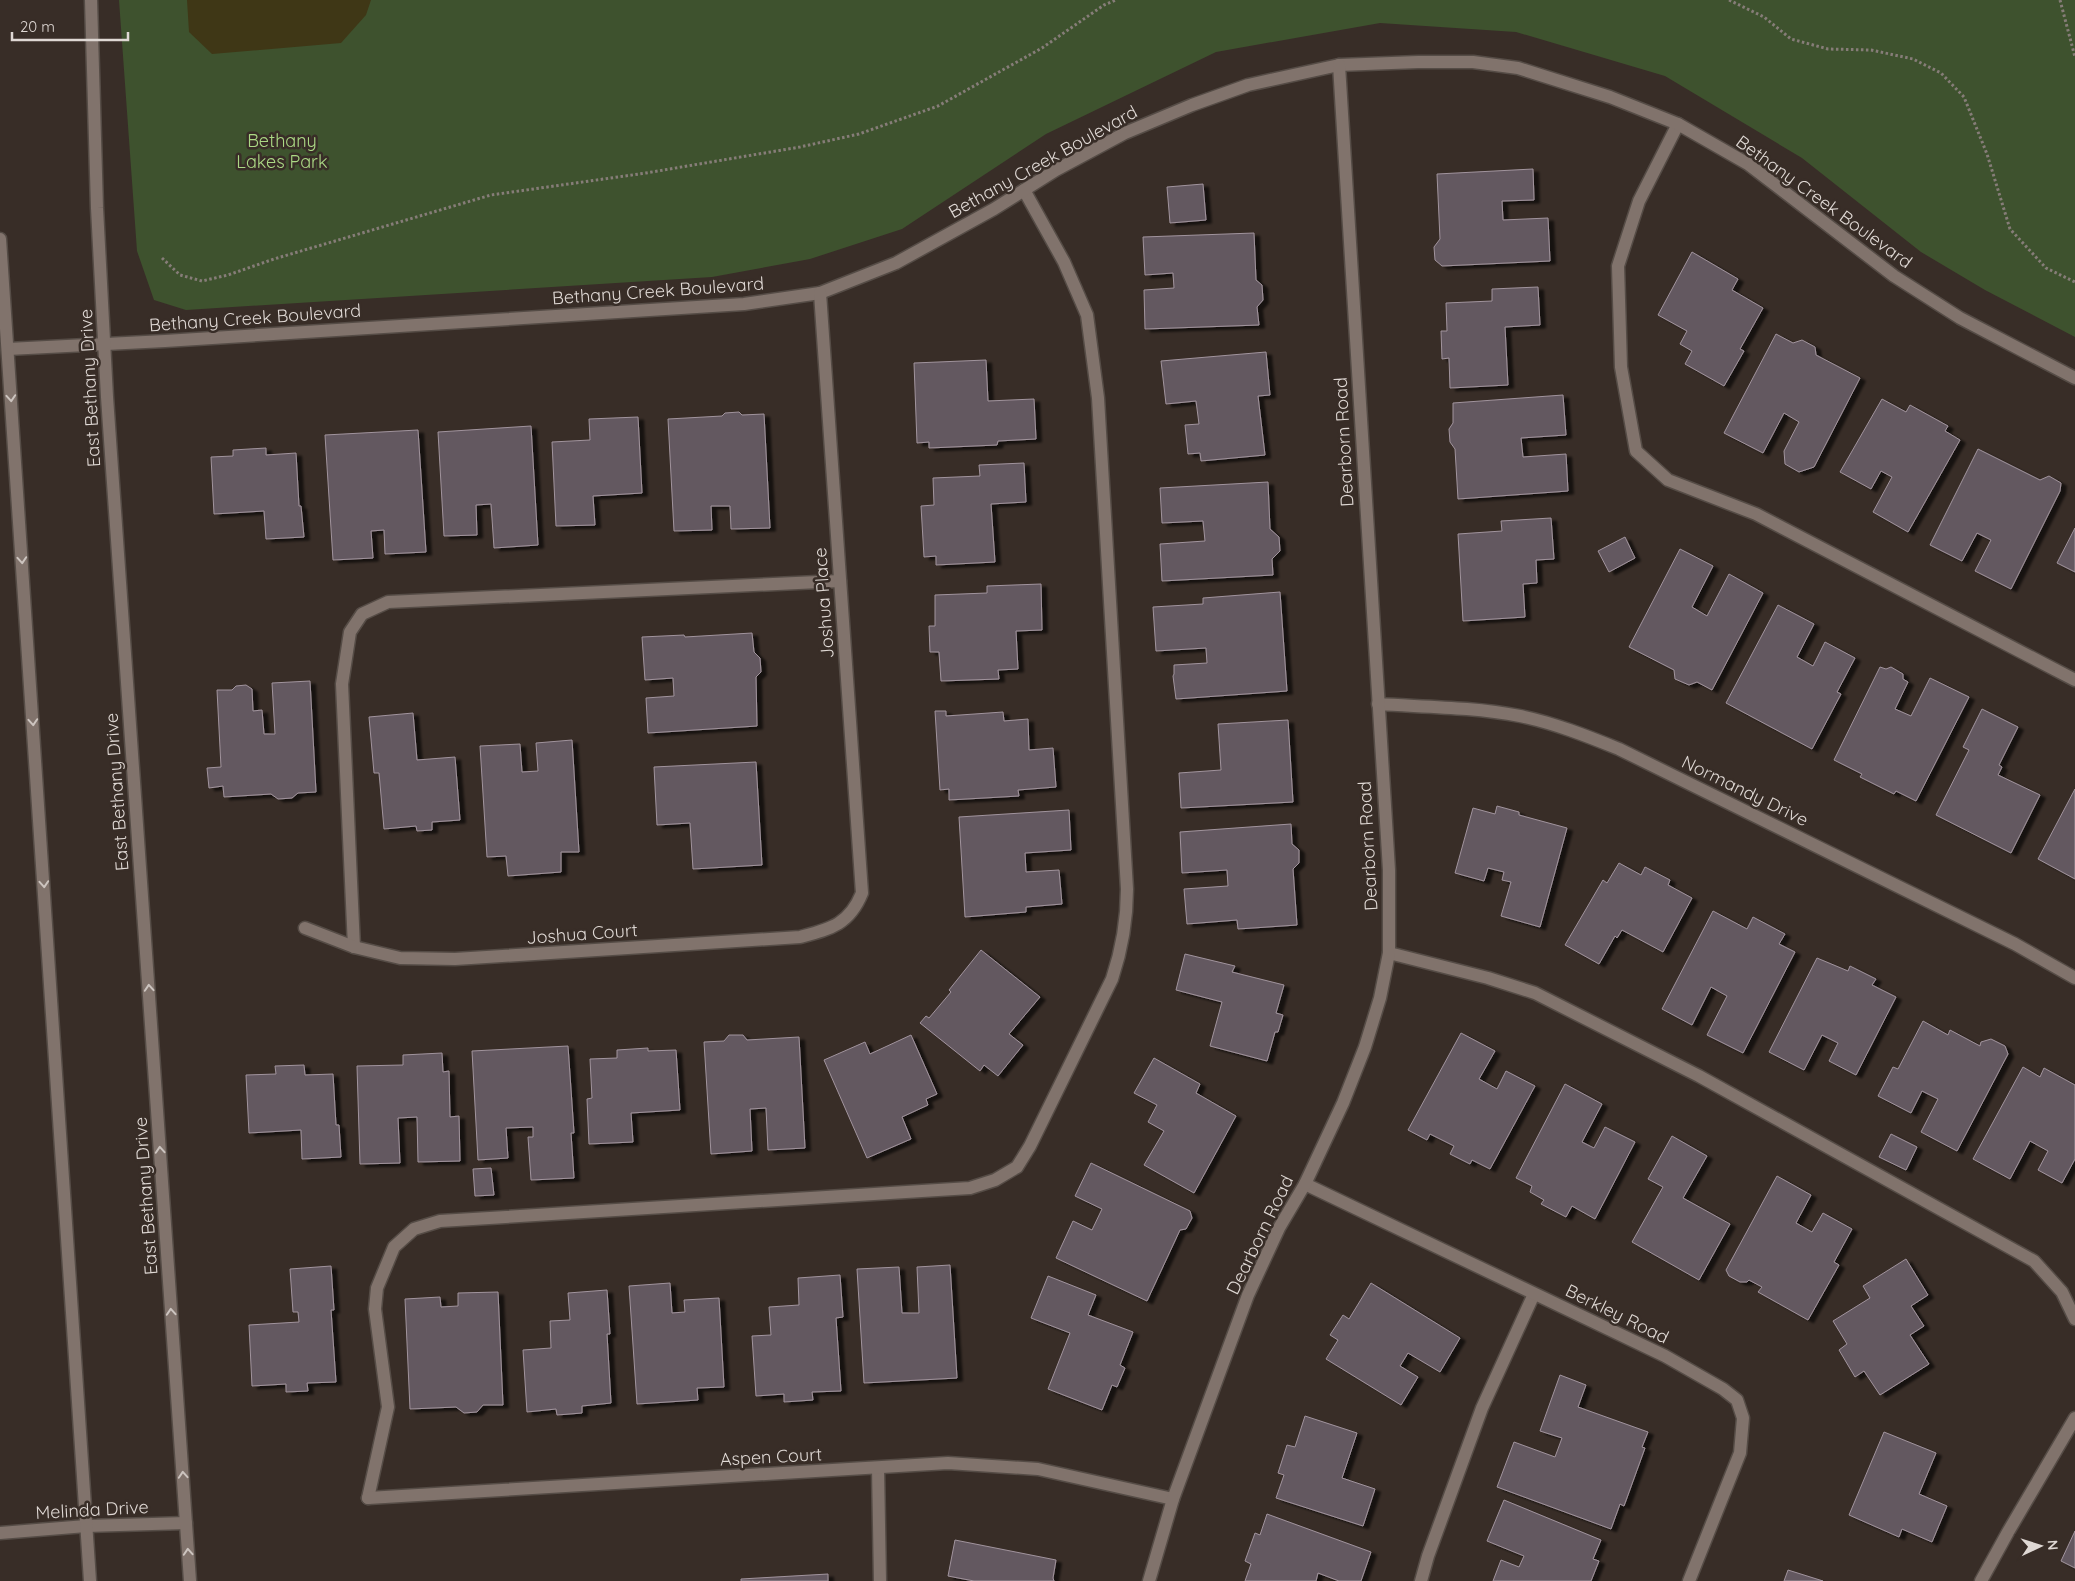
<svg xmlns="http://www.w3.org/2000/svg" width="2075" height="1581" viewBox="0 0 2075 1581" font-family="Quicksand,sans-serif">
<defs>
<filter id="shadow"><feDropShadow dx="5.5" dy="3" stdDeviation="1" flood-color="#0009"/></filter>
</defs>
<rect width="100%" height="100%" fill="#382d27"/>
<!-- green -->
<path fill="#3e522e" d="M 119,0 L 2075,0 L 2075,337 L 1985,290 L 1921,252 L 1802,158 L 1665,76 L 1516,32 L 1380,23 L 1216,52 L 1046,134 L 902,229 L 810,259 L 712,277 L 186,310 L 154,300 L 137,251 Z"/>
<!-- sand -->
<path fill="#3f3716" d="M 187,0 L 371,0 L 366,15 L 341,43 L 212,54 L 189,32 Z"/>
<!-- building -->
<g fill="#645861" stroke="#a1949d" filter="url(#shadow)">
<path d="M 1533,169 L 1534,200 L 1502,201 L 1503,220 L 1548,218 L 1550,261 L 1442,266 L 1435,260 L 1434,247 L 1440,239 L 1437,174 Z"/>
<path d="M 1203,184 L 1206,220 L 1170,223 L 1167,187 Z"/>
<path d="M 1254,233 L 1256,280 L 1262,285 L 1263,300 L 1257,307 L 1259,325 L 1145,329 L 1144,290 L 1174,288 L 1173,273 L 1145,275 L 1143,237 Z"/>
<path d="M 1692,252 L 1738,279 L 1732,290 L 1763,308 L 1740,349 L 1744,351 L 1724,386 L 1685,364 L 1692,351 L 1680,344 L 1687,331 L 1658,315 Z"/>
<path d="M 1538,287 L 1540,325 L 1505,327 L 1508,385 L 1450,388 L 1449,358 L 1442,359 L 1441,331 L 1447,331 L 1446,303 L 1492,301 L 1492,289 Z"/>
<path d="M 1776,334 L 1793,343 L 1802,340 L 1815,347 L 1816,355 L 1860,378 L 1814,467 L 1799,472 L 1785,464 L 1784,451 L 1799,422 L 1784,413 L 1763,453 L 1724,433 Z"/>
<path d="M 1266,352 L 1270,395 L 1258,396 L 1265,455 L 1201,461 L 1200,453 L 1188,454 L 1185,425 L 1199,424 L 1196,401 L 1166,404 L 1161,361 Z"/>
<path d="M 986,360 L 988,401 L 1034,399 L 1036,439 L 998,441 L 997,445 L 929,448 L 929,442 L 917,443 L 914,363 Z"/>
<path d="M 1563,395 L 1566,435 L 1521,438 L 1523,457 L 1566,454 L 1568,491 L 1458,499 L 1455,449 L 1450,442 L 1449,429 L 1453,423 L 1453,403 Z"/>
<path d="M 1882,399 L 1906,412 L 1910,405 L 1948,426 L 1945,431 L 1960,440 L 1908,532 L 1873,512 L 1892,477 L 1881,471 L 1871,489 L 1840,472 Z"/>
<path d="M 739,412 L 742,415 L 764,414 L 770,528 L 731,529 L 730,506 L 711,506 L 712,530 L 674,531 L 668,419 L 722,416 L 725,413 Z"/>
<path d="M 638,417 L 642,493 L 593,496 L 595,525 L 556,526 L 552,442 L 590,440 L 589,419 Z"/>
<path d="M 531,426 L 538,545 L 494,548 L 491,504 L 476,505 L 477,535 L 444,536 L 438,432 Z"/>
<path d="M 418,430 L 426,552 L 385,554 L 384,530 L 371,531 L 373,558 L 333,560 L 325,435 Z"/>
<path d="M 266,448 L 266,455 L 296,453 L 299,506 L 301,506 L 304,537 L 266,539 L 264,511 L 214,514 L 211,457 L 233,456 L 233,450 Z"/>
<path d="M 1978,449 L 2040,480 L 2049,476 L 2061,483 L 2060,491 L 2011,589 L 1975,571 L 1991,540 L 1977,533 L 1962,561 L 1930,545 Z"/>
<path d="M 1024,463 L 1026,502 L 991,504 L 995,562 L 936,565 L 936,556 L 924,557 L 921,506 L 934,505 L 933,478 L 980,476 L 979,465 Z"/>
<path d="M 1268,482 L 1270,529 L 1279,537 L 1280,551 L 1272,559 L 1273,575 L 1162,581 L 1160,544 L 1205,541 L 1203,521 L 1162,523 L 1160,488 Z"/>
<path d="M 1551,518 L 1554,559 L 1536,560 L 1537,583 L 1523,584 L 1525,617 L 1463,621 L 1458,534 L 1502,531 L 1501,521 Z"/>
<path d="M 2075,528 L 2075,572 L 2057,563 Z"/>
<path d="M 1625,537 L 1635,558 L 1609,572 L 1598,551 Z"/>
<path d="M 1680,549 L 1713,566 L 1692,607 L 1707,616 L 1729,574 L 1763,593 L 1712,690 L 1697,682 L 1689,685 L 1675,679 L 1674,670 L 1629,647 Z"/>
<path d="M 1041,584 L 1042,630 L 1016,631 L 1018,669 L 998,670 L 999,679 L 941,681 L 939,652 L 930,652 L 929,626 L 935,626 L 935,595 L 987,593 L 987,586 Z"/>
<path d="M 1280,592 L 1287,691 L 1176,699 L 1173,676 L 1174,674 L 1174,665 L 1207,663 L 1206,648 L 1156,651 L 1153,607 L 1203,604 L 1203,598 Z"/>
<path d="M 1778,605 L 1814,624 L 1797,657 L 1813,666 L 1825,642 L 1855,658 L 1837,692 L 1841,694 L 1812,749 L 1726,703 Z"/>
<path d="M 752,633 L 754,652 L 760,658 L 761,672 L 756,677 L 757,726 L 648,733 L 646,698 L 674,696 L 673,678 L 645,680 L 642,637 L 684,635 L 685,637 Z"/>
<path d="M 1880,667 L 1886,669 L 1891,667 L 1903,674 L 1903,679 L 1908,682 L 1895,709 L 1911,716 L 1930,678 L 1969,697 L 1916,801 L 1896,791 L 1894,794 L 1860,777 L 1862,774 L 1834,760 Z"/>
<path d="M 310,681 L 316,792 L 298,793 L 292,798 L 278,799 L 271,794 L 224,797 L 223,786 L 209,788 L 207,768 L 221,767 L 217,690 L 232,690 L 236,686 L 246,685 L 252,689 L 253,711 L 262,710 L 264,734 L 275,734 L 272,683 Z"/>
<path d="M 1982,709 L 2018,727 L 1999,765 L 2002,767 L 1998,775 L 2040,795 L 2011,853 L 1936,815 L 1969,750 L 1963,747 Z"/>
<path d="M 935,711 L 946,711 L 946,716 L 1003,712 L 1004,721 L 1028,719 L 1029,750 L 1053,748 L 1056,787 L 1018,790 L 1019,796 L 949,800 L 949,789 L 940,790 Z"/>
<path d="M 413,713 L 417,760 L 455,757 L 460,820 L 432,822 L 432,830 L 417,831 L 416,826 L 384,829 L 379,773 L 374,773 L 369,717 Z"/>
<path d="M 1288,720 L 1293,802 L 1181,808 L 1179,773 L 1221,770 L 1218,724 Z"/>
<path d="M 572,740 L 579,852 L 561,852 L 561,872 L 508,876 L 506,856 L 487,857 L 480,746 L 520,744 L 522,772 L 538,771 L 536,743 Z"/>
<path d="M 756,762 L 762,865 L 693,869 L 690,823 L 657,825 L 654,767 Z"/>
<path d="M 2075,789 L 2075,879 L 2038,859 Z"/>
<path d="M 1497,806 L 1519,812 L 1519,815 L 1567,828 L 1540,927 L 1501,916 L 1511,882 L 1502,880 L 1504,872 L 1488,868 L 1484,881 L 1455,873 L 1473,808 L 1495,814 Z"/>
<path d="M 1069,810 L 1071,850 L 1025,853 L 1026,872 L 1059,870 L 1062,904 L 1026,907 L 1026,912 L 965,917 L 959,817 Z"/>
<path d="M 1291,824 L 1292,844 L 1299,850 L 1299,863 L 1293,869 L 1297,925 L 1238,929 L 1237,920 L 1187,924 L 1184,889 L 1228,886 L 1227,870 L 1182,873 L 1180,832 Z"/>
<path d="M 1619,863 L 1641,875 L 1645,867 L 1670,880 L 1668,885 L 1692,898 L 1663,952 L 1622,930 L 1617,938 L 1615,936 L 1599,964 L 1565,945 L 1603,880 L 1607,883 Z"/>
<path d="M 1713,911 L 1747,929 L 1753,917 L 1785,934 L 1779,944 L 1795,952 L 1743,1053 L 1707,1035 L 1727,996 L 1711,987 L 1692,1025 L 1662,1009 Z"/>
<path d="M 981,950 L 1040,997 L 1009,1034 L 1023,1045 L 998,1076 L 984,1065 L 980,1071 L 920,1023 L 926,1016 L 929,1018 L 951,992 L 949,990 Z"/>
<path d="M 1185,954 L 1235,966 L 1232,972 L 1284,985 L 1276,1013 L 1283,1015 L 1278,1032 L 1275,1032 L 1267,1061 L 1210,1046 L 1222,1002 L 1176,990 Z"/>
<path d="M 1817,958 L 1848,971 L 1850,966 L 1876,979 L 1872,985 L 1896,997 L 1856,1075 L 1829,1061 L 1838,1043 L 1822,1035 L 1804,1070 L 1769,1052 Z"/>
<path d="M 1923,1021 L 1948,1035 L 1950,1030 L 1980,1046 L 1981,1042 L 1991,1039 L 2005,1046 L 2008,1054 L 1957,1151 L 1921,1132 L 1938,1099 L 1922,1091 L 1911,1113 L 1878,1096 L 1893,1067 L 1898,1069 Z"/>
<path d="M 1461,1033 L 1495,1051 L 1479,1079 L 1497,1089 L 1506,1071 L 1535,1086 L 1490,1169 L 1472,1160 L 1470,1164 L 1450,1154 L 1454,1146 L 1430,1134 L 1427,1140 L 1408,1130 Z"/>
<path d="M 729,1035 L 743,1035 L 747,1040 L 799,1037 L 805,1148 L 768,1150 L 766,1108 L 750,1109 L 752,1151 L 711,1154 L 704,1042 L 724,1041 Z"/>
<path d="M 911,1035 L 937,1094 L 926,1099 L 928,1105 L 902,1117 L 911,1139 L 867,1158 L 824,1060 L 865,1042 L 870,1054 Z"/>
<path d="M 568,1046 L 574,1133 L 571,1133 L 574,1178 L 531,1180 L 528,1137 L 533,1137 L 533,1127 L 506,1128 L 508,1158 L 478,1160 L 472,1051 Z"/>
<path d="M 648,1048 L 648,1051 L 676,1050 L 680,1110 L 631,1113 L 633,1142 L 589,1144 L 587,1099 L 592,1098 L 590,1059 L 617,1058 L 617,1050 Z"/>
<path d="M 442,1053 L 443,1072 L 449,1071 L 450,1117 L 459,1116 L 460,1161 L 418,1162 L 417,1117 L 398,1118 L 400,1163 L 360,1164 L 357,1066 L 403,1065 L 403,1055 Z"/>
<path d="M 1154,1058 L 1200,1084 L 1196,1093 L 1236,1116 L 1194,1193 L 1144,1165 L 1164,1131 L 1148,1122 L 1157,1105 L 1134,1093 Z"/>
<path d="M 304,1065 L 305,1075 L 333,1074 L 336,1125 L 339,1125 L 341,1157 L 302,1159 L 301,1130 L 249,1133 L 246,1075 L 276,1074 L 275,1066 Z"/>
<path d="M 2023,1067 L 2040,1077 L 2044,1068 L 2075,1085 L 2075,1159 L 2062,1183 L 2038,1170 L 2048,1151 L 2030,1141 L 2010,1179 L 1973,1159 Z"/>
<path d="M 1565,1084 L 1602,1104 L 1582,1142 L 1594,1148 L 1605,1127 L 1635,1142 L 1595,1219 L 1572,1206 L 1566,1217 L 1541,1204 L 1544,1200 L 1530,1192 L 1532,1186 L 1516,1178 Z"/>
<path d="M 1891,1134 L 1917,1147 L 1906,1170 L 1879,1157 Z"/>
<path d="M 1672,1136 L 1707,1156 L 1683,1198 L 1730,1224 L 1699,1280 L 1632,1242 L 1663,1187 L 1648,1179 Z"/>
<path d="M 1091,1163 L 1190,1211 L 1192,1218 L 1186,1229 L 1180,1230 L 1147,1301 L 1056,1258 L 1073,1221 L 1092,1230 L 1102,1209 L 1075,1196 Z"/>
<path d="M 491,1168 L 494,1195 L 475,1196 L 473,1169 Z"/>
<path d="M 1777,1176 L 1811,1195 L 1796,1223 L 1812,1232 L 1823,1213 L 1852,1229 L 1834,1262 L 1839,1265 L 1808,1320 L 1758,1292 L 1762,1287 L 1749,1280 L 1747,1282 L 1740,1282 L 1729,1276 L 1726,1270 Z"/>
<path d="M 1906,1259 L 1928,1295 L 1911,1306 L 1924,1326 L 1910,1335 L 1929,1364 L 1880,1395 L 1864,1371 L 1855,1377 L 1839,1350 L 1847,1344 L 1833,1321 L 1870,1298 L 1863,1286 Z"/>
<path d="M 950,1265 L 957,1378 L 864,1383 L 857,1269 L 899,1267 L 902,1313 L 919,1313 L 917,1267 Z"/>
<path d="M 331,1266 L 334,1310 L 331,1310 L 336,1382 L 307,1383 L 308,1391 L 286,1392 L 286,1384 L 252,1386 L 249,1325 L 299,1322 L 298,1312 L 293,1312 L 290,1269 Z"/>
<path d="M 840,1275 L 843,1317 L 836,1318 L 841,1391 L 812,1392 L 813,1400 L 784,1402 L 784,1394 L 756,1396 L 752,1336 L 771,1335 L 769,1307 L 799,1305 L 798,1278 Z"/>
<path d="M 1048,1276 L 1096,1295 L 1088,1315 L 1133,1332 L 1120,1365 L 1125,1368 L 1117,1387 L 1112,1385 L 1102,1410 L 1048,1389 L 1070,1333 L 1031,1318 Z"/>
<path d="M 670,1283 L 672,1313 L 685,1312 L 684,1300 L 719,1298 L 724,1387 L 697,1388 L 698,1400 L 637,1404 L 629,1286 Z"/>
<path d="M 1371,1283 L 1460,1338 L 1440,1372 L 1408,1353 L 1400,1366 L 1418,1377 L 1401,1405 L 1326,1359 L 1338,1340 L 1330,1335 L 1343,1315 L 1349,1319 Z"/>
<path d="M 607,1290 L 610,1334 L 607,1334 L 611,1403 L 582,1406 L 582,1413 L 557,1415 L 556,1409 L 527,1412 L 523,1350 L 551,1348 L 550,1321 L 570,1320 L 568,1293 Z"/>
<path d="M 498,1292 L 503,1405 L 483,1405 L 477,1412 L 464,1413 L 456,1407 L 410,1409 L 405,1299 L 440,1297 L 441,1307 L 458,1306 L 458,1293 Z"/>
<path d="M 1560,1375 L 1586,1385 L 1578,1407 L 1648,1432 L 1642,1447 L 1645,1448 L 1624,1506 L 1620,1504 L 1611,1529 L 1497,1487 L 1514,1442 L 1555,1457 L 1562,1438 L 1540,1431 Z"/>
<path d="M 1305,1416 L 1357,1433 L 1342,1478 L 1375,1489 L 1363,1526 L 1276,1498 L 1284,1475 L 1278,1473 L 1287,1445 L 1295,1447 Z"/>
<path d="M 1884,1432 L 1936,1453 L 1919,1494 L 1947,1506 L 1932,1542 L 1902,1529 L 1899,1537 L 1849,1515 Z"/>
<path d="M 1504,1500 L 1601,1540 L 1593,1559 L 1599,1561 L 1591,1581 L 1493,1581 L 1501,1560 L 1519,1567 L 1524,1556 L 1487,1541 Z"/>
<path d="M 1267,1514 L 1371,1552 L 1361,1581 L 1339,1581 L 1318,1573 L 1316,1581 L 1245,1581 L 1251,1564 L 1245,1561 L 1255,1533 L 1260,1535 Z"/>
<path d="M 2075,1531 L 2075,1568 L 2061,1561 Z"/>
<path d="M 955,1540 L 1056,1560 L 1053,1578 L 1054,1581 L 974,1581 L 948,1576 Z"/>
<path d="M 1788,1570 L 1823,1581 L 1784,1581 Z"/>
<path d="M 828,1574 L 828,1581 L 741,1581 L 741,1579 Z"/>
</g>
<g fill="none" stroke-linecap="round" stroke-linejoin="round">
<!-- lane casing -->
<g stroke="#554c46" stroke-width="15">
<g id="lane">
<path d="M 1678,124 L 1639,201 L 1618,266 L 1621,367 L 1636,451 L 1668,480 L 1756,514 L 2075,680"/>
<path d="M 354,947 L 342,684 L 350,632 L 362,614 L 388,602 L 840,581"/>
<path d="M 1389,953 L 1488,978 L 1535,993 L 1699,1076 L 2034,1261 L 2062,1292 L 2075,1319"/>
<path d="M 878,1468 L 880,1581"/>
<path d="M 368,1498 L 388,1407 L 375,1309 L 377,1288 L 394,1247 L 414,1229 L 440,1221 L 970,1188 L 995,1180 L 1017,1167 L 1030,1146 L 1112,979 C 1122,949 1127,921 1127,889 L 1098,398 L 1087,315 L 1064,262 L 1024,190"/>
<path d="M 1421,1581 L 1428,1556 L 1482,1408 L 1534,1294"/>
<path d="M 1981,1581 L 2008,1532 L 2075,1418"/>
</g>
</g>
<!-- street casing -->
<g stroke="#554c46" stroke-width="15">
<g id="street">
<path d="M 8,349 L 165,341 L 744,304 L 820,293 L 896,263 L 994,209 L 1056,170 L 1125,133 L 1192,105 L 1248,85 L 1339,65 L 1418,62 L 1473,62 L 1518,68 L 1610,97 L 1678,124 L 1748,164 L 1894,276 L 1960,318 L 2075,378"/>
<path d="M 1378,704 C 1425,707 1473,707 1520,716 C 1554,723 1587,736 1619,749 L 2015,944 L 2075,978"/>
<path d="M 305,928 L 354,947 L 400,958 L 455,959 L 800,937 C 830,929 849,925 862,893 L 820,293"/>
<path d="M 1305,1184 L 1665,1356 L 1723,1389 L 1737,1400 L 1743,1418 L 1740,1453 L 1689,1581"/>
<path d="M 368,1498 L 948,1463 L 1038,1469 L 1173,1499"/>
<path d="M 0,1533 L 86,1526 L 186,1523"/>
<path d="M 1149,1581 L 1173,1499 L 1248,1295 L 1279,1228 L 1305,1184 L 1343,1103 L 1365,1047 L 1380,998 L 1389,953 L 1389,870 L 1339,65"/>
</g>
</g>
<!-- secondary casing -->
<g stroke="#554c46" stroke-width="15">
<g id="secondary">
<path d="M 91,0 L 97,208 L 107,397 L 190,1581"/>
<path d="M 0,239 L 90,1581"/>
</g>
</g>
<!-- path -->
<g stroke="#867d78" stroke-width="3" stroke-dasharray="2.5 2.5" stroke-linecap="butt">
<path d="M 1729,0 L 1764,17 L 1791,39 L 1828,49 L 1871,50 L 1913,59 L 1941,73 L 1964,97 L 1987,154 L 2010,229 L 2046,268 L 2075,282"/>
<path d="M 2060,0 L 2075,57"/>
<path d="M 162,258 L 180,275 L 202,281 L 228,275 L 274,259 L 491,195 L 646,173 L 800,147 L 859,134 L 938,106 L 1042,48 L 1104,5 L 1116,0"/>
</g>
<!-- lane -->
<use href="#lane" stroke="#81736c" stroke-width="12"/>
<!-- street -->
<use href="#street" stroke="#81736c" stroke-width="12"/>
<!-- secondary -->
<use href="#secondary" stroke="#81736c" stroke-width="12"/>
</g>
<!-- one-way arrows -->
<defs><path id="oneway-chevron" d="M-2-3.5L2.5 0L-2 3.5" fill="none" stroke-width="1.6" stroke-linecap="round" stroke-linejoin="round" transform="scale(1.25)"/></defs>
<g stroke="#ccc4bf">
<use href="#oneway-chevron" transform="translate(11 398) rotate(86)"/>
<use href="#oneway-chevron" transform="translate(22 560) rotate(86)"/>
<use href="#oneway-chevron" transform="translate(33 722) rotate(86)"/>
<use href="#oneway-chevron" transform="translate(44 884) rotate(86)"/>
<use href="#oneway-chevron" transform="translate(149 988) rotate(-94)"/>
<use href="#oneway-chevron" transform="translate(160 1150) rotate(-94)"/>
<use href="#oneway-chevron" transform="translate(171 1312) rotate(-94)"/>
<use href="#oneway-chevron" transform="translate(183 1475) rotate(-94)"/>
<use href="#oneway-chevron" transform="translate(188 1552) rotate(-94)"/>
</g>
<g text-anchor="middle" stroke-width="5" stroke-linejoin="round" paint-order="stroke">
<!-- park labels -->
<g font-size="18" fill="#abd985" stroke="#382d27">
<text x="282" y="147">Bethany<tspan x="282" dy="21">Lakes Park</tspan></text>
</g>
<!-- street labels -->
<g font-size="18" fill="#dfd8d4" stroke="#382d27">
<text transform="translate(1043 162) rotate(-29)" y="6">Bethany Creek Boulevard</text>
<text transform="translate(1824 202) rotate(36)" y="6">Bethany Creek Boulevard</text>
<text transform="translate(658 291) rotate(-4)" y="6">Bethany Creek Boulevard</text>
<text transform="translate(255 318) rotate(-4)" y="6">Bethany Creek Boulevard</text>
<text transform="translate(90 388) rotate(-93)" y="6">East Bethany Drive</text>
<text transform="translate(1344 442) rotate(-93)" y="6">Dearborn Road</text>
<text transform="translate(824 603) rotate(-94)" y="6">Joshua Place</text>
<text transform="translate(1745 791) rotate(26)" y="6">Normandy Drive</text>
<text transform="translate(117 792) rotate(-94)" y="6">East Bethany Drive</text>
<text transform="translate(1368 846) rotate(-93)" y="6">Dearborn Road</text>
<text transform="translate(582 934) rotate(-4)" y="6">Joshua Court</text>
<text transform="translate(146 1196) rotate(-94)" y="6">East Bethany Drive</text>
<text transform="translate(1260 1235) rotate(-64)" y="6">Dearborn Road</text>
<text transform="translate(1617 1314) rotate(26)" y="6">Berkley Road</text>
<text transform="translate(771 1457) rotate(-3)" y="6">Aspen Court</text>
<text transform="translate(92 1510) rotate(-3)" y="6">Melinda Drive</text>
</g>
</g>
<!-- north arrow -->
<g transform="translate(2040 1546) rotate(86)" stroke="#382d27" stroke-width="4" paint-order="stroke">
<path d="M0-4L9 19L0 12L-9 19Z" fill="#dfd8d4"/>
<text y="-8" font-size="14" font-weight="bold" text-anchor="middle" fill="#dfd8d4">N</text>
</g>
<!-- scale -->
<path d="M12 32v8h116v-8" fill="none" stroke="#dfd8d4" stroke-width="2.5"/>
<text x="20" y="32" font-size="15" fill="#dfd8d4" stroke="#382d27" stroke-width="4" paint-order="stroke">20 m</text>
</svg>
